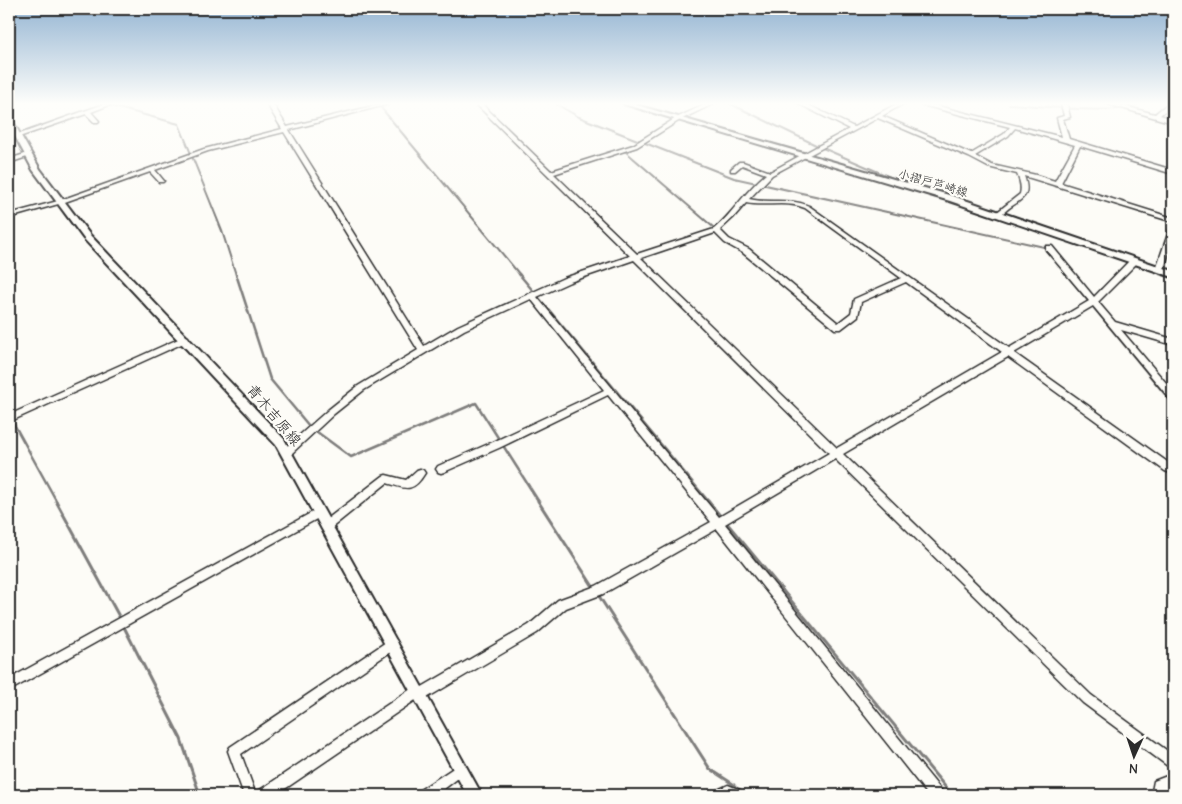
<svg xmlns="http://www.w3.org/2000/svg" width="1182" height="804" viewBox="0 0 1182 804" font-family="'Comic Neue','Klee One',sans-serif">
<rect width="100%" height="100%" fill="#fdfcf7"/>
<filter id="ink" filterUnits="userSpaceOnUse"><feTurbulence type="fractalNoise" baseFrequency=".02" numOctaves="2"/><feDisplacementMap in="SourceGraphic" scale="10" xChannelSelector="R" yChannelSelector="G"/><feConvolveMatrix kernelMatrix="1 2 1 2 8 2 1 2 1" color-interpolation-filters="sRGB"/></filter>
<g filter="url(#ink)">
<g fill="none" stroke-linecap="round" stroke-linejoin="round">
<!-- stream-far2 -->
<g stroke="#7e7d7b" stroke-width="2">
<path d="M 103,104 L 179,124 L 222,231 L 236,275"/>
<path d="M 378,104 L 520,275"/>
<path d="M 556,104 L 579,117 L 734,178 L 1044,247 L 1067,275"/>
<path d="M 731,104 L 818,146 L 904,183"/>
<path d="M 1009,104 C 1034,105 1122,116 1139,104"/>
<path d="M 625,151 L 713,227 L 715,232"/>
<path d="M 977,204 L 1102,247"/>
<path d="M 1140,265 L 1164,275"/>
</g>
<!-- stream-far1 -->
<g stroke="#7e7d7b" stroke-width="2.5">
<path d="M 236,274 L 270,379 L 309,426 L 351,457 L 476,403 L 539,502"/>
<path d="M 519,274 L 709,502"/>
<path d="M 1066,274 L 1173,404"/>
<path d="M 1160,274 L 1173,278"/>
<path d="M 9,415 L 57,502"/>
</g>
<!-- stream -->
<g stroke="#7e7d7b" stroke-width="3">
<path d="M 56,501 L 121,620"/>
<path d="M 538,501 L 594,588"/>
<path d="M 708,501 L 722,518"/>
<path d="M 726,522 L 952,795"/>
<path d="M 597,593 L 710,769 L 733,784 L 742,795"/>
<path d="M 123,625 L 181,739 L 200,795"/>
</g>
<!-- minor casing -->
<g stroke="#2b2b2b" stroke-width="3">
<g id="minor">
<path d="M 104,104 L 112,104 L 91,112 L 99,121 L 98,122 L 94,122 L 86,114 L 19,137 L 14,136 Z"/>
<path d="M 267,104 L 273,104 L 287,127 L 381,104 L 389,104 L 289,130 L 424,346 L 458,326 L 564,278 L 630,256 L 476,104 L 482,104 L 551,171 L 633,145 L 676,118 L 706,104 L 713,104 L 680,120 L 637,147 L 554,174 L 637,254 L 714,229 C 734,212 745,191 766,174 L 742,165 L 735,171 L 731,171 L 731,169 L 739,162 L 743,162 L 770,172 L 849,129 L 799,104 L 806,104 L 854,127 L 896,104 L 903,104 L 882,116 L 971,154 L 1004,134 L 1010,127 L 922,105 L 921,104 L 930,104 L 1062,137 L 1057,118 L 1064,116 L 1061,104 L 1067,104 L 1070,117 L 1063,119 L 1069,139 L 1173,170 L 1173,174 L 1080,146 L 1061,183 L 1173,218 L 1173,222 L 1024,176 C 1030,193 1026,197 1012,206 C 1007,209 1003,214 998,216 L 995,214 L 996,213 L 1020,194 C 1022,187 1020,181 1017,174 L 988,167 L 969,157 L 878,118 L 772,175 L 749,199 C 769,204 789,197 809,206 L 1009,348 L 1089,301 L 1046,250 L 1046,246 L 1052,246 L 1094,297 L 1131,259 L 1137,259 L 1137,263 L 1098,302 L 1115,322 L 1173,339 L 1173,345 L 1121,330 L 1173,391 L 1173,400 L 1170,399 L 1093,306 L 1014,353 L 1173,466 L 1173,474 L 1165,471 L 1008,357 L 843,454 L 1091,695 L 1173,755 L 1173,769 L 1169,767 L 1083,703 L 835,459 L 725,524 L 941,790 L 942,795 L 928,795 L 717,529 L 603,594 L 566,608 L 537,633 L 425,699 L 421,701 L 417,699 L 276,795 L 259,795 L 260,790 L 414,687 L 418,685 L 422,687 L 529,625 L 558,600 L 596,586 L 711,522 L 608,395 L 499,448 L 444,472 L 441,473 L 438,472 L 436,469 L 438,466 L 493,442 L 604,390 L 531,299 L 464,330 L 364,390 L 334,414 L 290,455 L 287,456 L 284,455 L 282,452 L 284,449 L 328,410 L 358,386 L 418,350 L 284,132 L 208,151 L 155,170 L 164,181 L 163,182 L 159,182 L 150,172 L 62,203 L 9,218 L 9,214 L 58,201 L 204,149 L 282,129 ZM 1015,128 L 1075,145 L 1055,181 L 1036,175 L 992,165 L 975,156 L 1008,136 ZM 746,203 C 766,207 786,200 805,208 L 901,278 L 854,299 L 851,313 L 838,323 L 749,249 L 729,239 L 720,230 L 733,218 ZM 715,233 L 725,243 L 743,253 L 835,329 L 841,329 L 858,316 L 861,302 L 906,282 L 1002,352 L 837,448 L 641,258 ZM 634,260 L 829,453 L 719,517 L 537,297 L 570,282 Z"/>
<path d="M 1108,104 L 1116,104 L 1155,114 L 1167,104 L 1173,104 L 1160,115 L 1173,119 L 1173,123 Z"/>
<path d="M 28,153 L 31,155 L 30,156 L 9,163 L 9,159 Z"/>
<path d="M 1173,226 L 1173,238 L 1164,269 L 1160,271 L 1157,271 L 1156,269 L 1170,228 Z"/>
<path d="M 185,336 L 188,337 L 189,339 L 188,341 L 9,422 L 9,415 Z"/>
<path d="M 420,469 L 423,470 L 425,473 C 413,493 406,489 387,483 L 330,529 L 326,531 L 322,529 L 321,526 L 322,523 L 383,476 L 386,475 L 406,480 L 417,470 Z"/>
<path d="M 318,509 L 322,510 L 323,513 L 322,516 L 9,691 L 9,679 Z"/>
<path d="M 392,638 L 396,640 L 398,644 L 396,648 L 241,754 L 256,795 L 244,795 L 228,751 L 230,747 Z"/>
<path d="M 461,763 L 465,765 L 467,769 L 465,773 L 436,795 L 419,795 L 420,790 Z"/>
<path d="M 1167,776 L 1173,776 L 1173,788 L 1165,790 L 1166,795 L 1153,795 L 1152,791 L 1154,781 Z"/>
<path d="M 728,785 L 740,790 L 741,795 L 716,795 L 717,790 Z"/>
</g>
</g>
<!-- major casing -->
<g stroke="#2b2b2b" stroke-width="4">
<g id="major">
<path d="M 624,104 L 633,104 L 956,197 L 1173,271 L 1173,277 L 950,201 Z"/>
<path d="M 9,118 L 12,120 L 40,169 L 90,235 L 284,439 L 482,795 L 467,795 L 276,445 L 84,239 L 33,170 L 9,125 Z"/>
</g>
</g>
<!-- minor -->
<use href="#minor" fill="#fdfcf7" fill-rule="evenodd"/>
<!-- major -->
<use href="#major" fill="#fdfcf7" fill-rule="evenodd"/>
</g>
</g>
<!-- sky -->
<linearGradient id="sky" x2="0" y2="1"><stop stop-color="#93b4d2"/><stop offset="0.48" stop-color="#fefefb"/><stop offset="1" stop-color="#fefefb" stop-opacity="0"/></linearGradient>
<rect width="1182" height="216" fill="url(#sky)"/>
<g text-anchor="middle" stroke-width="4.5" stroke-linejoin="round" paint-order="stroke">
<!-- far-street labels -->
<g font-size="12" fill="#2b2b2b" stroke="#fdfcf7">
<text transform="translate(933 183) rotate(16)" y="4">小摺戸芦崎線</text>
</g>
<!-- street labels -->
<g font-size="15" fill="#2b2b2b" stroke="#fdfcf7">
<text transform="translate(274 415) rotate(50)" y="5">青木吉原線</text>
</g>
</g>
<!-- margin -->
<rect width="1182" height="804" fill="none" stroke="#fdfcf7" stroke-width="30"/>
<rect x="15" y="15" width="1152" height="774" fill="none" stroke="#2b2b2b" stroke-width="2" filter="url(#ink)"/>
<!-- north arrow -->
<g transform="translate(1134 756) rotate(183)" stroke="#fdfcf7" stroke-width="4" paint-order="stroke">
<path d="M0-4L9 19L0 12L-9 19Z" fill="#2b2b2b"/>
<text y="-8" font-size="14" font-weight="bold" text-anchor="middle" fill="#2b2b2b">N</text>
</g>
</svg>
